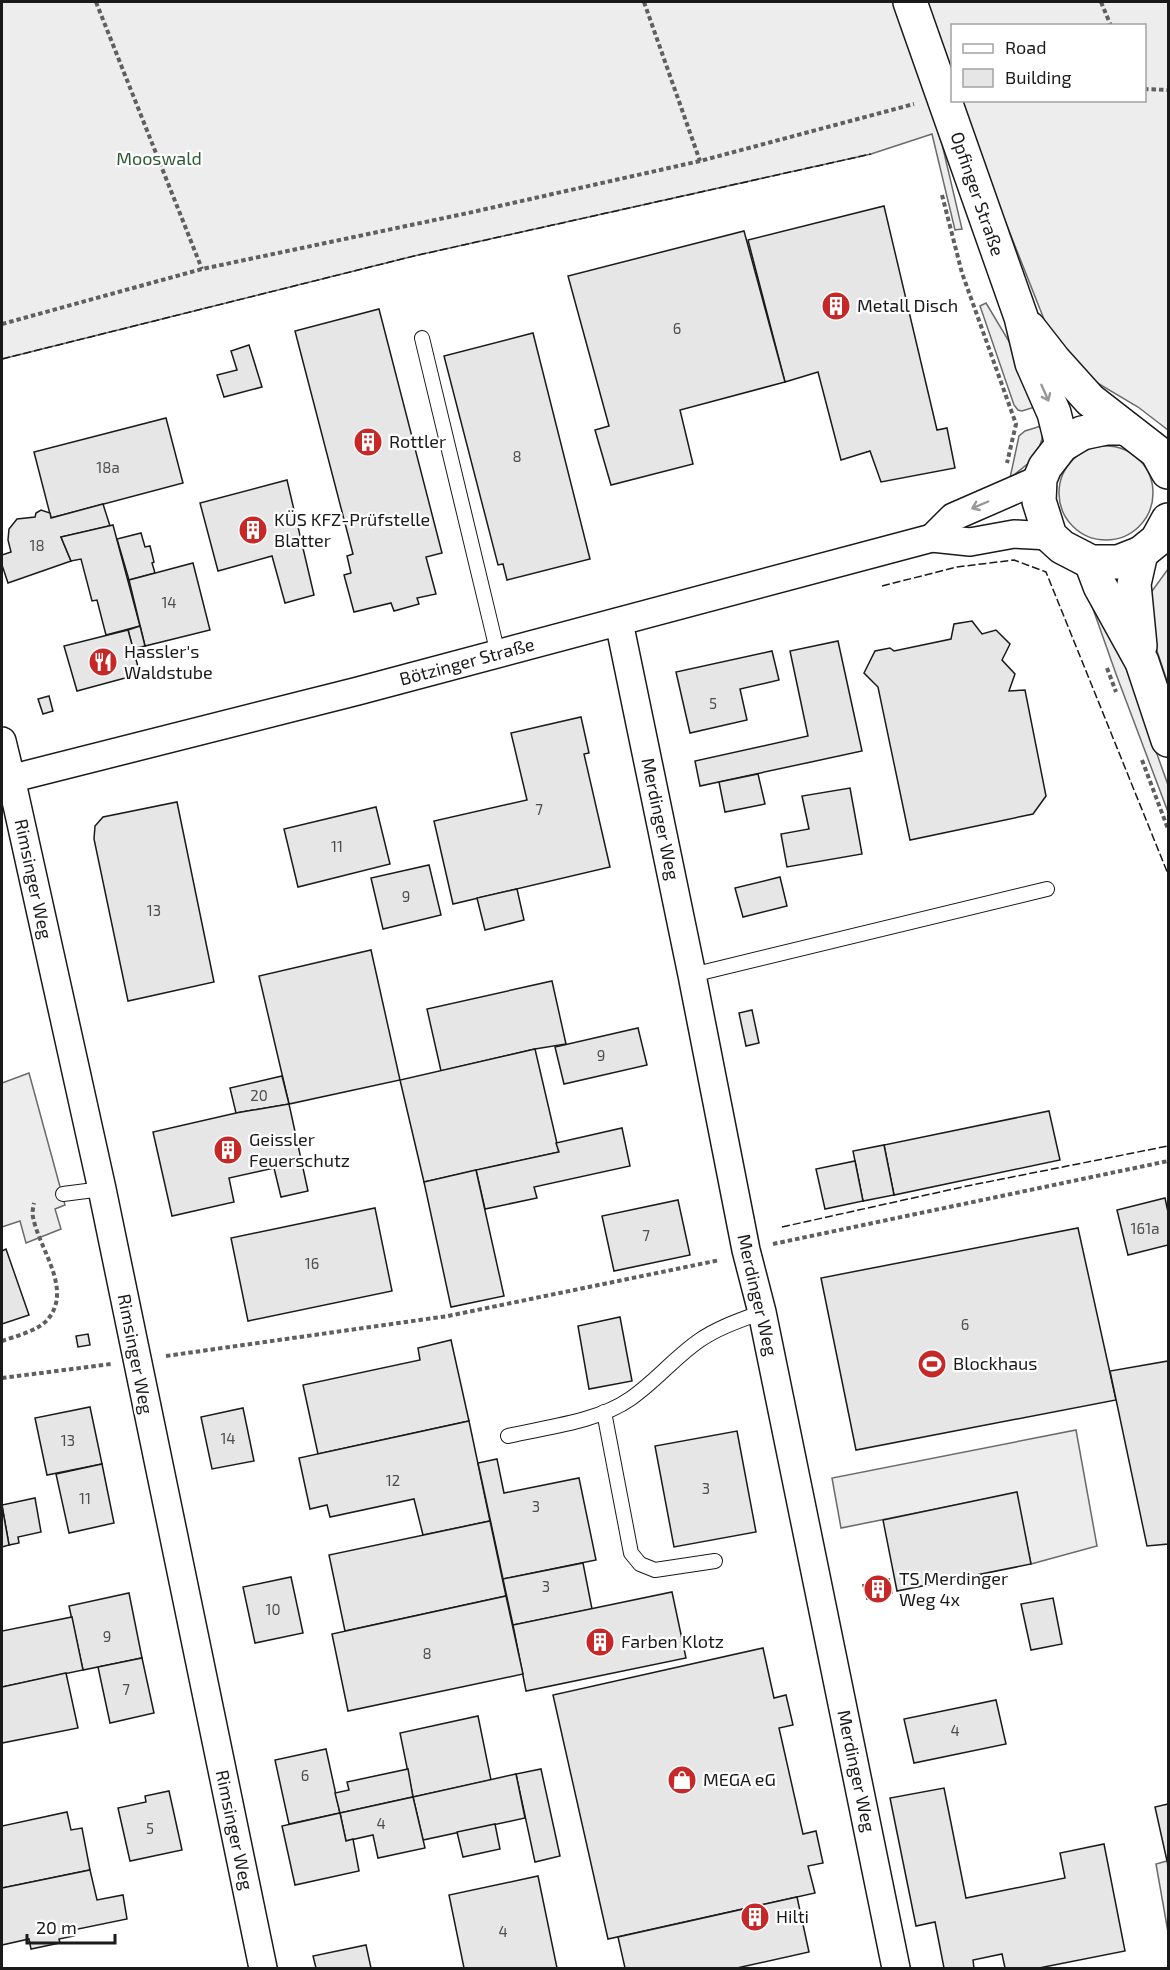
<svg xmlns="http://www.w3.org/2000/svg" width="1170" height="1970" viewBox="0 0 1170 1970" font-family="'Exo 2',sans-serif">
<rect width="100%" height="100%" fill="#fff"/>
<!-- built -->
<g fill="#ededed" stroke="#6a6a6a" stroke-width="1.5" fill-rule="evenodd">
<path d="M 2,2 L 1168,2 L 1168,430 L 1138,407 L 1094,381 L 1053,342 L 966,122 L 938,132 L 942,144 L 962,229 L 955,230 L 932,134 L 871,154 L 414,256 L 2,359 ZM 952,26 L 1144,26 L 1144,100 L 952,100 Z"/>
<path d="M 986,303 L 1010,343 L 1038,406 L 1022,411 L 1018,410 L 1014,405 L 980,306 Z"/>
<path d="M 1044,425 L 1042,439 L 1038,451 L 1030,462 L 1010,478 L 1019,436 L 1025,431 Z"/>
<circle cx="1106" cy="493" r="47"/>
<path d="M 1168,569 L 1168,684 L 1148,624 L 1147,598 Z"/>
<path d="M 1092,606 L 1116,642 L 1131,681 L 1168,785 L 1168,812 L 1116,674 Z"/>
<path d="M 29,1073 L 65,1205 L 55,1209 L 61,1229 L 26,1243 L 20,1221 L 2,1227 L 2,1083 Z"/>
<path d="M 1076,1430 L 1097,1546 L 1031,1564 L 1016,1493 L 841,1528 L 832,1478 Z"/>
<path d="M 1167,1861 L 1168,1868 L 1168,1932 L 1156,1864 Z"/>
</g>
<!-- building -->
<g fill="#e6e6e6" stroke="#1a1a1a" stroke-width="1.5">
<path d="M 884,206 L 937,430 L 947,428 L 955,468 L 881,482 L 870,451 L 841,460 L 818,372 L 785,382 L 748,240 Z"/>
<path d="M 744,231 L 785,382 L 680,410 L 693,464 L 611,485 L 595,430 L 609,426 L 568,276 Z"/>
<path d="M 379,309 L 442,553 L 426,557 L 436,594 L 417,598 L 419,604 L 394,611 L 391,603 L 354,612 L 344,575 L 351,573 L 347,556 L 353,554 L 295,331 Z"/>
<path d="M 533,333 L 590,559 L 507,580 L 503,564 L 498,565 L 444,356 Z"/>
<path d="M 249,345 L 262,387 L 224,397 L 217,375 L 237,370 L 231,351 Z"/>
<path d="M 166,418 L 183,483 L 51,518 L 34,452 Z"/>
<path d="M 287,480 L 314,595 L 285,603 L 272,556 L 218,571 L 200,503 Z"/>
<path d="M 103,504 L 110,526 L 61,537 L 71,561 L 8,583 L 2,565 L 2,555 L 11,552 L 8,540 L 9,529 L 17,519 L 35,517 L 36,513 L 41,510 L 50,513 L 51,518 Z"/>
<path d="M 113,525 L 140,626 L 106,635 L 97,600 L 92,601 L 81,559 L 71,561 L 61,537 Z"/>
<path d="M 141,533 L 145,547 L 150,546 L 154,562 L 152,563 L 155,573 L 129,580 L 117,539 Z"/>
<path d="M 193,563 L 210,630 L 145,646 L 129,580 Z"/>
<path d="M 972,621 L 982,634 L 996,630 L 1010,644 L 1002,660 L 1015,674 L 1009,691 L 1025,690 L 1046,796 L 1033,814 L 910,840 L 878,687 L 864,673 L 875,651 L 890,648 L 894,651 L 951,639 L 954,624 Z"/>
<path d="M 140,626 L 145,646 L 133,649 L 128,630 Z"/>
<path d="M 128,630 L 140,674 L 77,691 L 64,646 Z"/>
<path d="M 838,641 L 862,751 L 700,786 L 695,761 L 808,736 L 790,651 Z"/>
<path d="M 772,651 L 779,680 L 740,689 L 747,720 L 690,733 L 676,672 Z"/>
<path d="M 49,696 L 53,711 L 43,714 L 38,699 Z"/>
<path d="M 581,717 L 589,753 L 584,754 L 610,867 L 453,904 L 434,821 L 527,800 L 511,733 Z"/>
<path d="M 758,774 L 765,804 L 725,812 L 719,782 Z"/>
<path d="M 850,788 L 862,854 L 787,867 L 781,834 L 809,829 L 802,796 Z"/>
<path d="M 177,802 L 214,982 L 128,1001 L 94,839 L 95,826 L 103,817 Z"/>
<path d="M 376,807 L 390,864 L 298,887 L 284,829 Z"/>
<path d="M 429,865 L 441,915 L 383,929 L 371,878 Z"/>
<path d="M 780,877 L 787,906 L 743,917 L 735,888 Z"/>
<path d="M 517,889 L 524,920 L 485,930 L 477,898 Z"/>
<path d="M 371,950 L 400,1080 L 289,1104 L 259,976 Z"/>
<path d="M 552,981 L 566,1044 L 535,1049 L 441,1071 L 427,1009 Z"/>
<path d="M 752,1010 L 759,1043 L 746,1046 L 739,1013 Z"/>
<path d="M 638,1028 L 647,1065 L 564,1084 L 555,1047 Z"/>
<path d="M 535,1049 L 559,1152 L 424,1182 L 400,1080 Z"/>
<path d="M 282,1076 L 289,1104 L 236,1113 L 230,1088 Z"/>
<path d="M 289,1104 L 308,1191 L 281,1197 L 274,1168 L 229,1178 L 234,1202 L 172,1216 L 153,1132 L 236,1113 Z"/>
<path d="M 1049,1111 L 1060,1160 L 894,1195 L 884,1145 Z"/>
<path d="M 622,1128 L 630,1166 L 534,1187 L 537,1198 L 485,1209 L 476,1170 L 559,1152 L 556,1143 Z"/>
<path d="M 884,1145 L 894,1195 L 863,1201 L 853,1151 Z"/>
<path d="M 855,1161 L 863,1201 L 825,1209 L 816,1169 Z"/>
<path d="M 476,1170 L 504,1296 L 451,1307 L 424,1182 Z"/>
<path d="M 1165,1198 L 1168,1212 L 1168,1245 L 1128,1255 L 1117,1210 Z"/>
<path d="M 678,1200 L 690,1255 L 614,1271 L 602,1216 Z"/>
<path d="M 375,1208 L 392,1291 L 248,1321 L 231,1238 Z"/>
<path d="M 1078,1228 L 1116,1400 L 856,1450 L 821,1278 Z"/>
<path d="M 6,1249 L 29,1315 L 2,1324 L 2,1251 Z"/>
<path d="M 620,1317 L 632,1381 L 589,1389 L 578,1326 Z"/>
<path d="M 88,1334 L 90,1345 L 78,1347 L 76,1336 Z"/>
<path d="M 451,1340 L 469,1421 L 318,1454 L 303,1385 L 420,1360 L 418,1348 Z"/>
<path d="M 1168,1361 L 1168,1544 L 1147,1546 L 1110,1371 Z"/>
<path d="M 90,1407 L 102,1464 L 47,1475 L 35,1418 Z"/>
<path d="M 243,1408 L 254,1461 L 212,1469 L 201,1417 Z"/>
<path d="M 469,1421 L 490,1521 L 423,1535 L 414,1499 L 330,1517 L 327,1505 L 310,1509 L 299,1458 Z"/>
<path d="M 737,1431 L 756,1532 L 674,1547 L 655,1446 Z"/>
<path d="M 497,1459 L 504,1493 L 579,1478 L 596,1560 L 503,1579 L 478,1463 Z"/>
<path d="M 102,1464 L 114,1523 L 69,1533 L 56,1474 Z"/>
<path d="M 1017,1492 L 1031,1564 L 897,1591 L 883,1520 Z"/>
<path d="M 35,1498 L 41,1532 L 18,1537 L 19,1543 L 9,1545 L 2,1505 Z"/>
<path d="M 2,1506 L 9,1545 L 2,1547 Z"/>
<path d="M 490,1521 L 506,1596 L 345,1631 L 329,1555 Z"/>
<path d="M 583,1563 L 592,1609 L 513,1625 L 503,1579 Z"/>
<path d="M 291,1577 L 303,1633 L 255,1643 L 243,1587 Z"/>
<path d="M 889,1579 L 892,1593 L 867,1599 L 863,1585 Z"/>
<path d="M 672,1592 L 686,1658 L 526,1691 L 513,1625 Z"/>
<path d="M 129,1593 L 142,1658 L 83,1670 L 69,1606 Z"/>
<path d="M 506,1596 L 523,1674 L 348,1711 L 332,1634 Z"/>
<path d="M 1053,1598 L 1062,1644 L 1031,1650 L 1021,1604 Z"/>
<path d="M 72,1617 L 83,1670 L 2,1687 L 2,1631 Z"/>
<path d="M 763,1648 L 774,1698 L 786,1695 L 793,1725 L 779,1728 L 803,1834 L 816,1831 L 823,1863 L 808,1866 L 815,1893 L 608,1939 L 553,1695 Z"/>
<path d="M 142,1658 L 154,1713 L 110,1723 L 98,1667 Z"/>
<path d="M 66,1673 L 78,1728 L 2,1743 L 2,1687 Z"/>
<path d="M 996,1700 L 1006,1744 L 914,1763 L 904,1719 Z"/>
<path d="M 478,1716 L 491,1780 L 413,1797 L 400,1733 Z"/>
<path d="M 326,1749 L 340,1813 L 289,1824 L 275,1760 Z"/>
<path d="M 408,1769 L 413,1797 L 340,1813 L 335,1793 L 349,1790 L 347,1782 Z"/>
<path d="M 541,1769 L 560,1856 L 535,1862 L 516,1774 Z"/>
<path d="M 516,1774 L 525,1818 L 423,1840 L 413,1797 Z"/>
<path d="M 944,1788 L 966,1898 L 1065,1878 L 1060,1853 L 1104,1844 L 1125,1951 L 1039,1968 L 1005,1968 L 1002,1954 L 973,1960 L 974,1968 L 944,1968 L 935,1922 L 916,1926 L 890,1798 Z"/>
<path d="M 169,1791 L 182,1850 L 130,1861 L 118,1808 L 146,1802 L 145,1796 Z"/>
<path d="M 413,1797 L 425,1848 L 378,1858 L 373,1835 L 346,1841 L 340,1813 Z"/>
<path d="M 1168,1804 L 1168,1861 L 1167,1861 L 1155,1807 Z"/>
<path d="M 67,1812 L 71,1830 L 82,1828 L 90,1870 L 2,1888 L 2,1826 Z"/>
<path d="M 340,1813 L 346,1841 L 353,1839 L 359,1871 L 295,1885 L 282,1826 Z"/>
<path d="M 495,1824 L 500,1849 L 463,1857 L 457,1832 Z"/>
<path d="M 90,1870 L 97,1900 L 123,1895 L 127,1919 L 73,1930 L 74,1936 L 59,1939 L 60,1943 L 31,1949 L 29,1939 L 2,1945 L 2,1888 Z"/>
<path d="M 538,1876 L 557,1968 L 464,1968 L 449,1895 Z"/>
<path d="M 797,1897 L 809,1952 L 737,1968 L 625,1968 L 618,1937 Z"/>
<path d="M 366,1945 L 371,1968 L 316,1968 L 313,1956 Z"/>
</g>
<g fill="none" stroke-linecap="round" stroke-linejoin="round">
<!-- service casing -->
<g stroke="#1a1a1a" stroke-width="16">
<g id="service">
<path d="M 422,338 L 498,654"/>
<path d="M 692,975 L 1047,889"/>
<path d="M 63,1194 L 102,1189"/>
<path d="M 604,1412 L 631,1553 L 640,1564 L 655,1570 L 715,1561"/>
<path d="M 508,1436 C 546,1427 597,1422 630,1399 C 655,1382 675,1357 700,1340 C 719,1327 741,1320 762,1312"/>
</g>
</g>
<!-- minor casing -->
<g stroke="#1a1a1a" stroke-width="30">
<g id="minor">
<path d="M 932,538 L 953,517 L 1040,479"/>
<path d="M 619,622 L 692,975 L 746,1250 L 762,1312 L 896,1968"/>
<path d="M 2,741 L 11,778 L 102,1189 L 263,1968"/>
<path d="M 2,781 L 358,691 L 932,538 L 970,542 L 1014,534 L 1050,536"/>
</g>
</g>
<!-- secondary casing -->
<g stroke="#1a1a1a" stroke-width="36">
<g id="secondary">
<path d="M 910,2 L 1021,317 L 1032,363 L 1054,413 L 1062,445"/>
<path d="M 1029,328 L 1054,360 L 1090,400 L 1157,452 L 1168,472"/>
<path d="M 1125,428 L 1106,428 L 1082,433 L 1062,445 L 1045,467 L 1040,479 L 1039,501 L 1050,536 L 1062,547 L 1091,562 L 1118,562 L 1141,553 L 1157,540 L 1168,520"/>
<path d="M 1091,562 L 1100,586 L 1142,662 L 1168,740"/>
<path d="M 1140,646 L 1134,584 L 1141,553"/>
</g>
</g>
<!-- path -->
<g stroke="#5f5f5f" stroke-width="4" stroke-dasharray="4.5 3" stroke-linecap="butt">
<path d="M 96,2 L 202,269"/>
<path d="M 644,2 L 700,161"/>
<path d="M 1101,2 L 1111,26"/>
<path d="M 1144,89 L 1168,90"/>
<path d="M 942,195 L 962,273 L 1016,424 L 1007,463"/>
<path d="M 2,324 L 202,269 L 468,213 L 700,161 L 914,104"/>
<path d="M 1107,668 L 1116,692"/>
<path d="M 1142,760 L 1168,829"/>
<path d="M 773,1244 L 1168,1161"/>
<path d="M 2,1341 C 16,1336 38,1331 48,1319 C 73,1289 39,1249 33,1217 C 32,1213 33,1208 34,1203"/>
<path d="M 166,1356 L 448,1316 L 720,1260"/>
<path d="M 2,1378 L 111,1364"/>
</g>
<!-- service -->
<use href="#service" stroke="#fff" stroke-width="14"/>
<!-- minor -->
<use href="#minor" stroke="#fff" stroke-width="27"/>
<!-- secondary -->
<use href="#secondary" stroke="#fff" stroke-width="33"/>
<!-- fence -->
<g stroke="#1a1a1a" stroke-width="1.5" stroke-dasharray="8 3" stroke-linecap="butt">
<path d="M 2,359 L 414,256 L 871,154"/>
<path d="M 882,586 L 957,567 L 1014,560 L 1046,572 L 1168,874"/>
<path d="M 782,1227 L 967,1186 L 1168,1146"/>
</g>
</g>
<!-- one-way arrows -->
<defs><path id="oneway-shaft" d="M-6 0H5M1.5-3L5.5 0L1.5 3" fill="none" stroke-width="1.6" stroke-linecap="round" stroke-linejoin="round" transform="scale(1.5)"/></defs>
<g stroke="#989898">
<use href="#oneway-shaft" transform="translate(1045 393) rotate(66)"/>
<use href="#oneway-shaft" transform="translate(980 505) rotate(157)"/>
</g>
<!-- icons -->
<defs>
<g id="building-disc" transform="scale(1.5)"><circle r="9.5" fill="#c62828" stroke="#fff"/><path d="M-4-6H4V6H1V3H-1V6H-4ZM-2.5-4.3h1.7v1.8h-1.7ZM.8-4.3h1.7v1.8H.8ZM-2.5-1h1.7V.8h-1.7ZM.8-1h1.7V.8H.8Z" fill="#fff"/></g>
<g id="restaurant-disc" transform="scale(1.5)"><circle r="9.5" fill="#c62828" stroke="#fff"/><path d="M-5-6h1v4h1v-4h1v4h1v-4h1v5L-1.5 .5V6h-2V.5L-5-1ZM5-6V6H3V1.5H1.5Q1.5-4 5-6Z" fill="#fff"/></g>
<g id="stadium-disc" transform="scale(1.5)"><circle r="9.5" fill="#c62828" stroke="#fff"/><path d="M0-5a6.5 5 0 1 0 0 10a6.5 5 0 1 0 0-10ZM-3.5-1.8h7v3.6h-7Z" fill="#fff"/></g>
<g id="shop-disc" transform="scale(1.5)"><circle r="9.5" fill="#c62828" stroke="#fff"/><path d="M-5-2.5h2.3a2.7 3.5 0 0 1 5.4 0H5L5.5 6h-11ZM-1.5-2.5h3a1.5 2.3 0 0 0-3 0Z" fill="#fff"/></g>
</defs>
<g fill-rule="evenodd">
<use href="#building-disc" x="836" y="306"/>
<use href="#building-disc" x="368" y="442"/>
<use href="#building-disc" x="253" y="530"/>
<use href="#restaurant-disc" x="103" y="662"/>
<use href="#building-disc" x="228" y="1150"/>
<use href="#stadium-disc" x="932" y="1364"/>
<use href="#building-disc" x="878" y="1589"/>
<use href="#building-disc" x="600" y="1642"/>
<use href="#shop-disc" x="682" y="1780"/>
<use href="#building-disc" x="755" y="1917"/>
</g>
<g text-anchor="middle" stroke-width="4.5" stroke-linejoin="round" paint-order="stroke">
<!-- number labels -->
<g font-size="15" fill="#4d4d4d">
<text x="677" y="334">6</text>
<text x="517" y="462">8</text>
<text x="108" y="473">18a</text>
<text x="37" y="551">18</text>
<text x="169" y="608">14</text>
<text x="713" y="709">5</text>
<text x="539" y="815">7</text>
<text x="337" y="852">11</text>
<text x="406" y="902">9</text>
<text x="154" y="916">13</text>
<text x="601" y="1061">9</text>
<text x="259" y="1101">20</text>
<text x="1145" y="1234">161a</text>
<text x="646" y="1241">7</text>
<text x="312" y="1269">16</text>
<text x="965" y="1330">6</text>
<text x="228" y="1444">14</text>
<text x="68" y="1446">13</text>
<text x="393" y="1486">12</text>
<text x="706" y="1494">3</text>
<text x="85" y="1504">11</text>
<text x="536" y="1512">3</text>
<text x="546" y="1592">3</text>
<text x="273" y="1615">10</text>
<text x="107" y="1642">9</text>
<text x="427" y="1659">8</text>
<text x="126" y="1695">7</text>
<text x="955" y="1736">4</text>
<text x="305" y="1781">6</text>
<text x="381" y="1829">4</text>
<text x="150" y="1834">5</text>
<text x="503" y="1937">4</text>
</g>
<!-- park labels -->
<g font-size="18" fill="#2b5a34" stroke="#fff">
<text x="159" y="165">Mooswald</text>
</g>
<!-- street labels -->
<g font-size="18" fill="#1a1a1a" stroke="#fff">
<text transform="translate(977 194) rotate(71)" y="6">Opfinger Straße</text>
<text transform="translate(467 662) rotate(-15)" y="6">Bötzinger Straße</text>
<text transform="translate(660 819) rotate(78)" y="6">Merdinger Weg</text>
<text transform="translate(33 879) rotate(78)" y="6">Rimsinger Weg</text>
<text transform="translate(757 1295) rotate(77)" y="6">Merdinger Weg</text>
<text transform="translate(135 1354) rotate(79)" y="6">Rimsinger Weg</text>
<text transform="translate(856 1771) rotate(78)" y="6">Merdinger Weg</text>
<text transform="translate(234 1830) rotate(78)" y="6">Rimsinger Weg</text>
</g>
<!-- poi labels -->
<g font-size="18" fill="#1a1a1a" stroke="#fff" text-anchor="start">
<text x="857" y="312">Metall Disch</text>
<text x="389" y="448">Rottler</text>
<text x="274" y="526">KÜS KFZ-Prüfstelle<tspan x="274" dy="21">Blatter</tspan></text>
<text x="124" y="658">Hassler's<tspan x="124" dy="21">Waldstube</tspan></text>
<text x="249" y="1146">Geissler<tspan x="249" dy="21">Feuerschutz</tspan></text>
<text x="953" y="1370">Blockhaus</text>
<text x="899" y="1585">TS Merdinger<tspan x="899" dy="21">Weg 4x</tspan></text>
<text x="621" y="1648">Farben Klotz</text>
<text x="703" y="1786">MEGA eG</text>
<text x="776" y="1923">Hilti</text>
</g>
</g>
<!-- border -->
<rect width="1170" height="1970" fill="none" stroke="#1a1a1a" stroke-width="6"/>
<!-- legend -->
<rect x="951" y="24" width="195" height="78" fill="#ffffff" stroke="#a3a3a3" stroke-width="1.5"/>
<rect x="963" y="44" width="30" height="9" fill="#ffffff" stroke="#a3a3a3" stroke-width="1.5"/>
<text x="1005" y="54" font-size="18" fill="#1a1a1a">Road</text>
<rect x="963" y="69" width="30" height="18" fill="#e6e6e6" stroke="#a3a3a3" stroke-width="1.5"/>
<text x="1005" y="84" font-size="18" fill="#1a1a1a">Building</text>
<!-- scale -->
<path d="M27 1934v9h88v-9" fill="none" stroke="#1a1a1a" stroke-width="3"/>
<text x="36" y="1934" font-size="18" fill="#1a1a1a" stroke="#ffffff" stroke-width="4.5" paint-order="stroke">20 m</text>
</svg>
